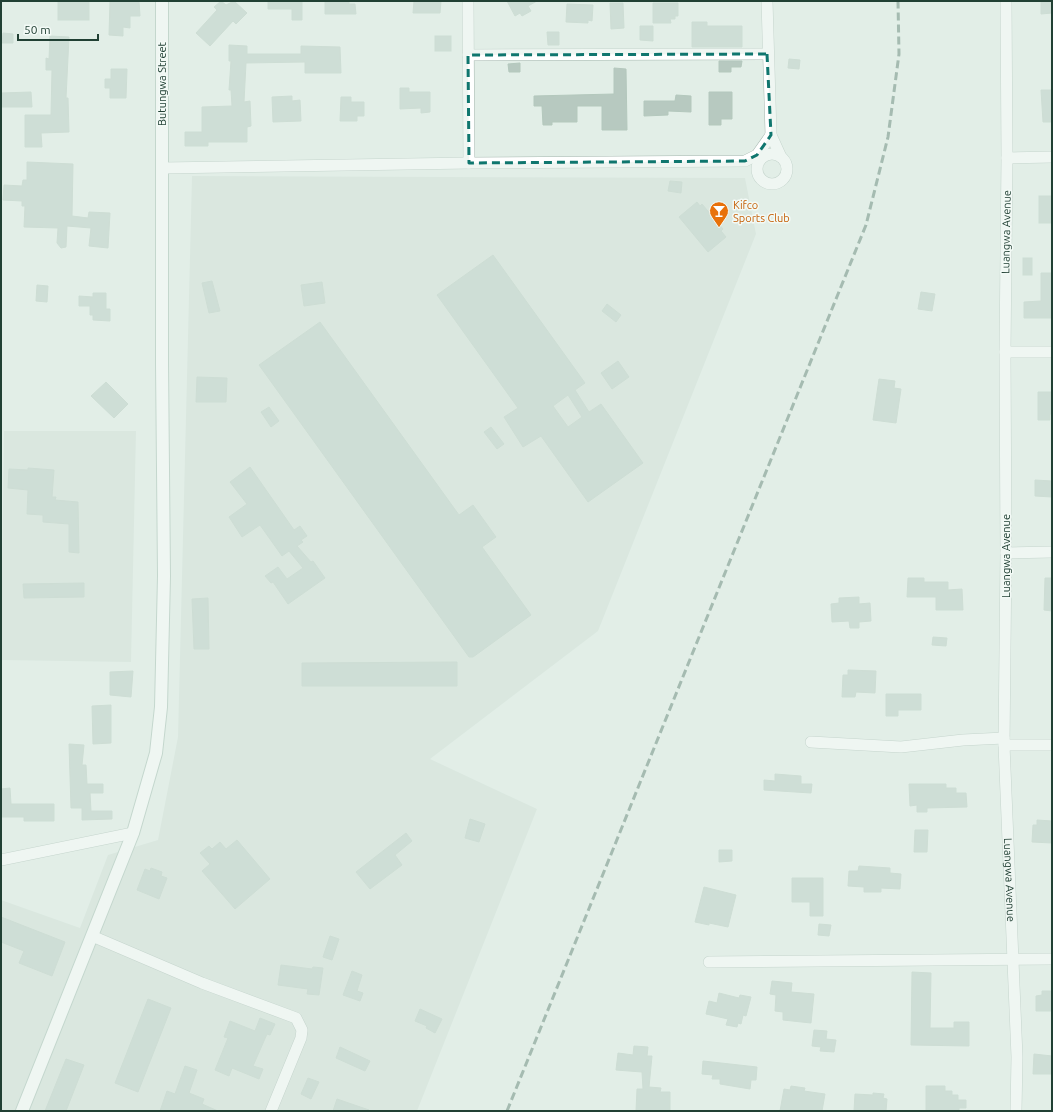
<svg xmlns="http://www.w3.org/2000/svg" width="1053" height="1112" viewBox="0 0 1053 1112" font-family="Ubuntu,sans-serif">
<rect width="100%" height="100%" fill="#e2eee7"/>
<!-- built -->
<g fill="#d0ded6">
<path d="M 192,176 L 745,178 L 756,234 L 598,631 L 430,759 L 537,809 L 417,1111 L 1,1111 L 1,900 L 80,928 L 108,855 L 158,840 L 178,737 Z"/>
<path d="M 4,431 L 136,431 L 131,662 L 1,660 Z"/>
</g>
<!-- building -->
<g fill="#b7c9c0" stroke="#b4c8bd" fill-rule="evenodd">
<rect x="58" y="1" width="31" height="19"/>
<path d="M 110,1 L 139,1 L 140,16 L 130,16 L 130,28 L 123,27 L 123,36 L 109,35 Z"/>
<path d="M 221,1 L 226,5 L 234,1 L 247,13 L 236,24 L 233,21 L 210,46 L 196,33 L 217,10 L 214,7 Z"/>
<path d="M 268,1 L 302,1 L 302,20 L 292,20 L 292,9 L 268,9 Z"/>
<path d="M 325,1 L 349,1 L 349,4 L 355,4 L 356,14 L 325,14 Z"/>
<path d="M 414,1 L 441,1 L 440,13 L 413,13 Z"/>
<path d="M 507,1 L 537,1 L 528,6 L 531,11 L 522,16 L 520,13 L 515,16 Z"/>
<path d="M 1041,1 L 1051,1 L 1052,13 L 1041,14 Z"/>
<path d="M 610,3 L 623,3 L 624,28 L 611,29 Z"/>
<path d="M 653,3 L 678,3 L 678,16 L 675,16 L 675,19 L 670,19 L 671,23 L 653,23 Z"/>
<path d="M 567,4 L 593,5 L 592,21 L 588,20 L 588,23 L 566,22 Z"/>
<path d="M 692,22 L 707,22 L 707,26 L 742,26 L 742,47 L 692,47 Z"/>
<path d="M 640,26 L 653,26 L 653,41 L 640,40 Z"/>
<path d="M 547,32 L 559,32 L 559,45 L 548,45 Z"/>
<path d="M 3,33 L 13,34 L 13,43 L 2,43 Z"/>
<path d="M 50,36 L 69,37 L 66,98 L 68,98 L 69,132 L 41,133 L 42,147 L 25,147 L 25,115 L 51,115 L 52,70 L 46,70 L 46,58 L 49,59 Z"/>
<rect x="435" y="36" width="16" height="15"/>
<path d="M 229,45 L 247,46 L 247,54 L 301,54 L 301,46 L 340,47 L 341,73 L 305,73 L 305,62 L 246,63 L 244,102 L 250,101 L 251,126 L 247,127 L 247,142 L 208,142 L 208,146 L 185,146 L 185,132 L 202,132 L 202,107 L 232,106 L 231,90 L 229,90 L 231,61 L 229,61 Z"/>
<path d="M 789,59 L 800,60 L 799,69 L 788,68 Z"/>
<path d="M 719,61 L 742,61 L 741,67 L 731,67 L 731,72 L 719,72 Z"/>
<path d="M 520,63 L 520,72 L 509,72 L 508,64 Z"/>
<path d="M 614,68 L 626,69 L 627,130 L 602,130 L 602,106 L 577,106 L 577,122 L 552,122 L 552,125 L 543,125 L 542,106 L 534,106 L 534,96 L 614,94 Z"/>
<path d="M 111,69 L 127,69 L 126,98 L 110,98 L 110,88 L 105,88 L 105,79 L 111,79 Z"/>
<path d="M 400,88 L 409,88 L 409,92 L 430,92 L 430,112 L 421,113 L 421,108 L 400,109 Z"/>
<path d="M 1041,90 L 1052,90 L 1052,122 L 1043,122 Z"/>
<path d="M 31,92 L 32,107 L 1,107 L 1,93 Z"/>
<path d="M 709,92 L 732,92 L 732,119 L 721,119 L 721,125 L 709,125 Z"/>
<path d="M 676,95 L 691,96 L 691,112 L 668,111 L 668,115 L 644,116 L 644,101 L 675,101 Z"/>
<path d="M 292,96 L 292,101 L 300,100 L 301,121 L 273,122 L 272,97 Z"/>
<path d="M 341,97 L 351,97 L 351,102 L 364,102 L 364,116 L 357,116 L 357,121 L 340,121 Z"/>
<path d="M 27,162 L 73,164 L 72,216 L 88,218 L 89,212 L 110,213 L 108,248 L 89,246 L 91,228 L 67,226 L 66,247 L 61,248 L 57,243 L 58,228 L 24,227 L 25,206 L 22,206 L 22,201 L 3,200 L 4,185 L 22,186 L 23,180 L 27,180 Z"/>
<path d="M 670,181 L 682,182 L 681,193 L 668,191 Z"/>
<rect x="1039" y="196" width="13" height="27"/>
<path d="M 697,202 L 700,206 L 702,204 L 723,229 L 721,231 L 726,237 L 708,252 L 679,217 Z"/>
<path d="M 493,255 L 585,383 L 575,390 L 589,412 L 601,404 L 643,463 L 588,502 L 541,436 L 523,447 L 504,417 L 518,408 L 437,295 ZM 568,395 L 582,417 L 568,427 L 553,406 Z"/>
<rect x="1023" y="258" width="9" height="17"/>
<path d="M 1041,273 L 1052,273 L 1052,318 L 1024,318 L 1024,302 L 1041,301 Z"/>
<path d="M 212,281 L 220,311 L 209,313 L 202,283 Z"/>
<path d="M 322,282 L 325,303 L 304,306 L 301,285 Z"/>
<path d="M 37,285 L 48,286 L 47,302 L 36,301 Z"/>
<path d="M 921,292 L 935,294 L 932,311 L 918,309 Z"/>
<path d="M 93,293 L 106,293 L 106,309 L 110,309 L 110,321 L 93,320 L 93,315 L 90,315 L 90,306 L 79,306 L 79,296 L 93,297 Z"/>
<path d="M 607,304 L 621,315 L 616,322 L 602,311 Z"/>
<path d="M 320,322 L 459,515 L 473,505 L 496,537 L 482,547 L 531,615 L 473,657 L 469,657 L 259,365 Z"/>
<path d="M 618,361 L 629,377 L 612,389 L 601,373 Z"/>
<path d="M 197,377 L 227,378 L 226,402 L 196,402 Z"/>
<path d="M 879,379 L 895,381 L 894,388 L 901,389 L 896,423 L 873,420 Z"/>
<path d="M 106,382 L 128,404 L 114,418 L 91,396 Z"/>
<path d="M 1038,392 L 1052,392 L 1052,414 L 1050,414 L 1050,420 L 1038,420 Z"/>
<path d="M 269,407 L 279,421 L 271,427 L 261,412 Z"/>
<path d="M 491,427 L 504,444 L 497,449 L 484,432 Z"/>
<path d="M 250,467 L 294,530 L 300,526 L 307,536 L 301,540 L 303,542 L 297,546 L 311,562 L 313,561 L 325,578 L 288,604 L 273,582 L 271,583 L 265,576 L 278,567 L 287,579 L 303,568 L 289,551 L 282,556 L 260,525 L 242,537 L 229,517 L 247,504 L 230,482 Z"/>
<path d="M 28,468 L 54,470 L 52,497 L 56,497 L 55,500 L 78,502 L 79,553 L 69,552 L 69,524 L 43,522 L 43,515 L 27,514 L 28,490 L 8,488 L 9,469 L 28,470 Z"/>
<path d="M 1035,480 L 1052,481 L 1052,497 L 1035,496 Z"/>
<path d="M 908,578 L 924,578 L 924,582 L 948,582 L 948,590 L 962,589 L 963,610 L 936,610 L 936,597 L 907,597 Z"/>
<path d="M 1045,578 L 1052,578 L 1052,611 L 1044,610 Z"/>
<path d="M 84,583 L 84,597 L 24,598 L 23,584 Z"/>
<path d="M 859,597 L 859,604 L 870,603 L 871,621 L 859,622 L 859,628 L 850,628 L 849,621 L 832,622 L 831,604 L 839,603 L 839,598 Z"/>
<path d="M 208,598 L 209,649 L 194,649 L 192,599 Z"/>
<path d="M 933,637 L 947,638 L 946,646 L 932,645 Z"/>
<path d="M 457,662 L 457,686 L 302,686 L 302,663 Z"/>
<path d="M 848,670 L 876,671 L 875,693 L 856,692 L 855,697 L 842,697 L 843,675 L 848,675 Z"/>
<path d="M 133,671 L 131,697 L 110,695 L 110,672 Z"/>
<path d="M 886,694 L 921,694 L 921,710 L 898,710 L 898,716 L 886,716 Z"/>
<path d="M 111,705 L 111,743 L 93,744 L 92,706 Z"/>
<path d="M 69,744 L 84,745 L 82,765 L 86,765 L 87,784 L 103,784 L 103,793 L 90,793 L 91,811 L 112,811 L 112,819 L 82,820 L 82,808 L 71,808 Z"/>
<path d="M 775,774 L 801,776 L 801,784 L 812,784 L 811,793 L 764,790 L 764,780 L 775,781 Z"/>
<path d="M 909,784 L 946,784 L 946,788 L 956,788 L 956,793 L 966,793 L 967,807 L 927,808 L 927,812 L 917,812 L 917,805 L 910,806 Z"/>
<path d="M 10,788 L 11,804 L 54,804 L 54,821 L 24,821 L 24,817 L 1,817 L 1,789 Z"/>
<path d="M 470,819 L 485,824 L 479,842 L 465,838 Z"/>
<path d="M 1037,820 L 1052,821 L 1052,843 L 1032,842 L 1033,825 L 1037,825 Z"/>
<path d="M 915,830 L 928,830 L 927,852 L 914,852 Z"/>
<path d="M 406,833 L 412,841 L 395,855 L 402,865 L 370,889 L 356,872 Z"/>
<path d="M 237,840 L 270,879 L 235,909 L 202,871 L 210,864 L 200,853 L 209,846 L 212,849 L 220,842 L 226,849 Z"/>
<path d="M 719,850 L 732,850 L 732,861 L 719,862 Z"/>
<path d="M 859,866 L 890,868 L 890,873 L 901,874 L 900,889 L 881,888 L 881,892 L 864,892 L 864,887 L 848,886 L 849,871 L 858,871 Z"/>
<path d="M 151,868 L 162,872 L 161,876 L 167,878 L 159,899 L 137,890 L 145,869 L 150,871 Z"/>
<path d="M 792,878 L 823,878 L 823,916 L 810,916 L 810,902 L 792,902 Z"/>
<path d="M 704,887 L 736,895 L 728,927 L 709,923 L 709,925 L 695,922 Z"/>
<path d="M 1,917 L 65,942 L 52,976 L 19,963 L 24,951 L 1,942 Z"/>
<path d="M 819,924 L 831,925 L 829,936 L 818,935 Z"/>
<path d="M 330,936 L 339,939 L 332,960 L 323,957 Z"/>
<path d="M 281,965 L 312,969 L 313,967 L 323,968 L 319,995 L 307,994 L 308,989 L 278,985 Z"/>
<path d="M 352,971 L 362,975 L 357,991 L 363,993 L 360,1001 L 343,995 Z"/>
<path d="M 912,972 L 931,973 L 930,1028 L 954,1028 L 954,1022 L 969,1022 L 969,1046 L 911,1045 Z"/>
<path d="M 772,981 L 792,983 L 791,992 L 814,994 L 811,1023 L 783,1020 L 783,1012 L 775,1011 L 776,995 L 770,994 Z"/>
<path d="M 1042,991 L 1052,991 L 1052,1011 L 1036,1011 L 1036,996 L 1042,995 Z"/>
<path d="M 719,993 L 739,998 L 740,995 L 751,997 L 746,1016 L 743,1015 L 741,1024 L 738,1023 L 737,1027 L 726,1025 L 728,1019 L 706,1014 L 709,1001 L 717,1003 Z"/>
<path d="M 148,999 L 171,1008 L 138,1092 L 115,1083 Z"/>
<path d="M 420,1009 L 442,1019 L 435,1033 L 426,1028 L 427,1026 L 415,1021 Z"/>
<path d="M 260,1018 L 275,1024 L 270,1035 L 267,1034 L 253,1066 L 263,1069 L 259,1079 L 232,1068 L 229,1076 L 215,1070 L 228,1038 L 224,1037 L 230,1021 L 255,1031 Z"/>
<path d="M 814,1030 L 827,1031 L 826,1039 L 836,1040 L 834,1052 L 820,1051 L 821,1047 L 812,1046 Z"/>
<path d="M 634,1046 L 648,1047 L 647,1056 L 652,1056 L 649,1087 L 661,1088 L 660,1092 L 670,1092 L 670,1111 L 636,1111 L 637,1089 L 643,1089 L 642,1072 L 616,1070 L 618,1053 L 633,1055 Z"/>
<path d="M 340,1047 L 370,1061 L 365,1071 L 336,1058 Z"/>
<path d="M 1034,1054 L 1052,1056 L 1052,1074 L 1033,1074 Z"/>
<path d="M 66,1059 L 84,1065 L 66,1111 L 45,1111 Z"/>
<path d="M 703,1061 L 757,1067 L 756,1080 L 751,1080 L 750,1089 L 720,1084 L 720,1079 L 712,1079 L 713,1075 L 702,1074 Z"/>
<path d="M 185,1066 L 197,1070 L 189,1093 L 204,1099 L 202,1104 L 218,1111 L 160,1111 L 167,1091 L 175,1094 Z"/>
<path d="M 308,1078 L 319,1082 L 311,1099 L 301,1094 Z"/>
<path d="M 791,1086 L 805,1088 L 804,1091 L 825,1094 L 822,1111 L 780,1111 L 784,1089 L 790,1090 Z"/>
<path d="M 926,1086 L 945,1086 L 945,1091 L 952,1091 L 952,1095 L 958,1095 L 958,1100 L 966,1100 L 966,1108 L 959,1108 L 959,1111 L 926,1111 Z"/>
<path d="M 873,1093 L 884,1094 L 883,1098 L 887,1099 L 886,1111 L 854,1111 L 855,1094 L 873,1095 Z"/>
<path d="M 337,1099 L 369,1110 L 368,1111 L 333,1111 Z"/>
</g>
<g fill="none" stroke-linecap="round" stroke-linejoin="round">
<!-- minor casing -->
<g stroke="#a4b6ae" stroke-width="12">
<g id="minor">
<path d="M 468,1 L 469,163"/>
<path d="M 767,1 L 771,135 L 781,157"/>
<path id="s1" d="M 1006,1 L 1007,158 L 1005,352 L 1006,553 L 1004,745 L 1017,1057 L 1016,1111"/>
<path d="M 468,55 L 767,54"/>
<circle cx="772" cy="169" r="15"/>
<path d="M 1007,158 L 1052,157"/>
<path d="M 163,168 L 469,163 L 745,161 L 757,155 L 771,135"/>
<path d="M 1005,352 L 1052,352"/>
<path d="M 1006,553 L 1052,552"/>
<path d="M 811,742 L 901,747 L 963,740 L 1004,738"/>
<path d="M 1004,745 L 1052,745"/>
<path d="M 1,860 L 133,833"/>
<path d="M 92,936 L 202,983 L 296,1018 L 302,1030 L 301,1038 L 271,1111"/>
<path d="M 709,962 L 1052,959"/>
</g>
</g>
<!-- secondary casing -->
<g stroke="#a0baae" stroke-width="14">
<path id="secondary" d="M 22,1111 L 133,833 L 156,753 L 161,707 L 164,576 L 162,363 L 162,1"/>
</g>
<!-- minor -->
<use href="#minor" stroke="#fff" stroke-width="11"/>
<!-- secondary -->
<use href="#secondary" stroke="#fff" stroke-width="12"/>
<!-- rail -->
<path stroke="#5b7c6f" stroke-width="3" stroke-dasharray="8 4" stroke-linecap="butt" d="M 507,1111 L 866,225 L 888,137 L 899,54 L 898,1"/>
</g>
<!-- marked area -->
<path d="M0 0H1053V1112H0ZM 767,54 L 771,135 L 757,155 L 745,161 L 469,163 L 468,55 Z" fill="#e2eee7" fill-opacity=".55" fill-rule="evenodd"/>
<path fill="none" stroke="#0f766e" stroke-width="3" stroke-dasharray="8 5" stroke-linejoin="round" d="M 767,54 L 771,135 L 757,155 L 745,161 L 469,163 L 468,55 Z"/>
<!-- icons -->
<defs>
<g id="bar-pin" transform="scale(1)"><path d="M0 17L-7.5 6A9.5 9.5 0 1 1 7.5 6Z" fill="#e8710a" stroke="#f3faf6"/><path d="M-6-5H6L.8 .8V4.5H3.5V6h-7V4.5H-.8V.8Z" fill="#fff"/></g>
</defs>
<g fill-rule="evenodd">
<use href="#bar-pin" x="719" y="211"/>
</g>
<g text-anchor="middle" stroke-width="3" stroke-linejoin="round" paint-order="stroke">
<!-- street labels -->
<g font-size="11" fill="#214034" stroke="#f3faf6">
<text transform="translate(162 84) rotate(-90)" y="4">Butungwa Street</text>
<text transform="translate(1006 232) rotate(-89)" y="4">Luangwa Avenue</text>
<text transform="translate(1006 556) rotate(-90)" y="4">Luangwa Avenue</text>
<text dy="4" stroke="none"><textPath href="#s1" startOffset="879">Luangwa Avenue</textPath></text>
</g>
<!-- food labels -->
<g font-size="11" fill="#c56008" stroke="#f3faf6" text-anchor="start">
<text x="733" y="209">Kifco<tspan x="733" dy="13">Sports Club</tspan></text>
</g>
</g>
<!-- border -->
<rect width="1053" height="1112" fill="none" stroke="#214034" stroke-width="4"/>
<!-- scale -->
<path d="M18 34v6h80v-6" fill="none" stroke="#214034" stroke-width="2"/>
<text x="24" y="34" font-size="12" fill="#214034" stroke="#f3faf6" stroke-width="3" paint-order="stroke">50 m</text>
</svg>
